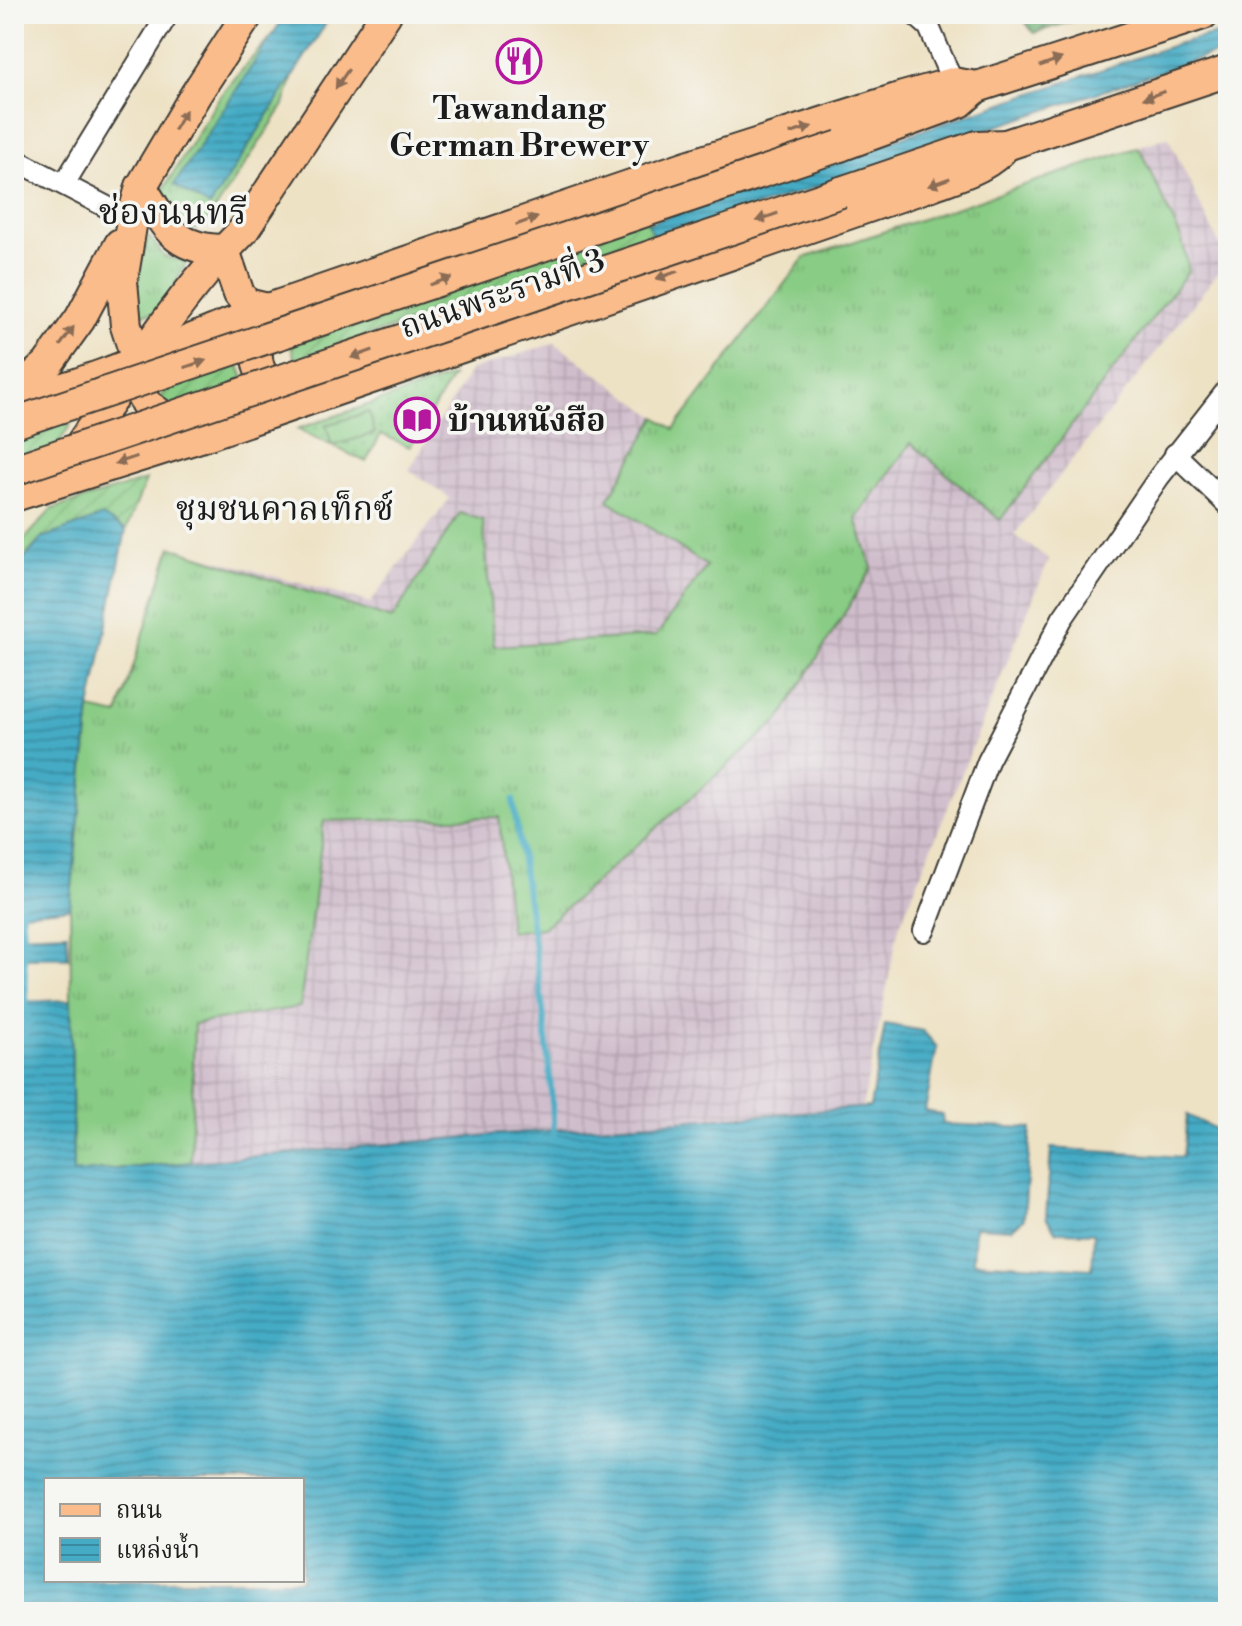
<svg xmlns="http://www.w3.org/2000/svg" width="1242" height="1626" viewBox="0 0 1242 1626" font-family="'Libre Bodoni','Noto Serif Thai',serif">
<defs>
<pattern id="industrial-grid" width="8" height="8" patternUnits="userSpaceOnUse" patternTransform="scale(2)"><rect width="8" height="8" fill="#d0bdcc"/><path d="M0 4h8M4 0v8" fill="none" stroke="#b2a2af"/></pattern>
<pattern id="grass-tufts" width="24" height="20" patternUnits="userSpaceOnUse" patternTransform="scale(2)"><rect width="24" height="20" fill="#89cc85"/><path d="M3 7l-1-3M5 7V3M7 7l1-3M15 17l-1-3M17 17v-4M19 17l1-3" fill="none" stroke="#76af72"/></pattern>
<pattern id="forest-firs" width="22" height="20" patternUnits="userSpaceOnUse" patternTransform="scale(2)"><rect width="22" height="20" fill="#6eb072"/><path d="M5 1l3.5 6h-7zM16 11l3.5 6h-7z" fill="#5a8e5d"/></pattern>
<pattern id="park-dots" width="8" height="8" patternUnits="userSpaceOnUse" patternTransform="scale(2)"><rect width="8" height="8" fill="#89cc85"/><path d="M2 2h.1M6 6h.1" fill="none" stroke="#76af72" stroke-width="1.8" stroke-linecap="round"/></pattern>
<pattern id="garden-furrows" width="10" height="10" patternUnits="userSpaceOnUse" patternTransform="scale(2)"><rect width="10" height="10" fill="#89cc85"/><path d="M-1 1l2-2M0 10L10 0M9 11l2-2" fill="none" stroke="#76af72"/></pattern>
<pattern id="water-rules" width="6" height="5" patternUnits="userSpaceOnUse" patternTransform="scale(2)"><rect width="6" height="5" fill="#45abc5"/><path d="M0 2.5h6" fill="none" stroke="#398a9f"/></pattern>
</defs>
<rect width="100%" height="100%" fill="#f6f6f2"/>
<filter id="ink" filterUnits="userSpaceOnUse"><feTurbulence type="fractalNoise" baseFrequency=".0125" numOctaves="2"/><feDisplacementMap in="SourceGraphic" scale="16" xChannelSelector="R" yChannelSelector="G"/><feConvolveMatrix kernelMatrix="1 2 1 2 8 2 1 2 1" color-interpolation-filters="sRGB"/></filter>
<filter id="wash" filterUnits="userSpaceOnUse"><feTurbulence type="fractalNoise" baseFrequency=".006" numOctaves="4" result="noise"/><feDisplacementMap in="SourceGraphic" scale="32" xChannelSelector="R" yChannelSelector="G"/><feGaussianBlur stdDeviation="1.8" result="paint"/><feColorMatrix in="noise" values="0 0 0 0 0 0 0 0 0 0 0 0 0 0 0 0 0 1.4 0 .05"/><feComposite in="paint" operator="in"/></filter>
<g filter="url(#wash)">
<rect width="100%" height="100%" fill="#eee2c5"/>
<!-- industrial -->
<path fill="url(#industrial-grid)" d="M 1168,137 L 1227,261 L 1014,535 L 1049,559 L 899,927 L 862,1108 L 553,1130 L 73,1173 L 70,908 L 118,715 L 171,547 L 370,603 L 450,498 L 409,470 L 471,370 L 555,343 L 673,429 L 804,258 Z"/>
<!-- grass -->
<g fill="url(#grass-tufts)" stroke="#527450" stroke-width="2">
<path d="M 274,32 L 295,70 L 284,105 L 206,224 L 192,231 L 170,220 L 163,190 L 220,96 Z"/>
<path d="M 1139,147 L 1182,240 L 1189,270 L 1000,520 L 911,443 L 856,519 L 872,568 L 780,719 L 543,928 L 510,932 L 499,817 L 324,821 L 300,1007 L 194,1024 L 191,1162 L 73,1173 L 70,908 L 90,709 L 118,715 L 171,547 L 392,619 L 460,513 L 483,520 L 494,646 L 656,636 L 707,566 L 608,500 L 656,417 L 674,429 L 804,258 Z"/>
<path d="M 149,236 L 165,257 L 181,260 L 189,257 L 160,313 L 142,314 L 132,303 L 134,284 Z"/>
</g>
<!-- forest -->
<path fill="url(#forest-firs)" stroke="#456647" stroke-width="2" d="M 1019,14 L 1095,14 L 1034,33 Z"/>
<!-- park -->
<path fill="url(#park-dots)" stroke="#527450" stroke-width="2" d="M 453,376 L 410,447 L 381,434 L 366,462 L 297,429 Z"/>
<!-- garden -->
<g fill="url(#garden-furrows)" stroke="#527450" stroke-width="2">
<path d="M 646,217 L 655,241 L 295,360 L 291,345 Z"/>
<path d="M 233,351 L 250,393 L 158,427 L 158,403 L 171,375 Z"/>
<path d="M 82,406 L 48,461 L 14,478 L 14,421 Z"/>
<path d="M 146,480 L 126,530 L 102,517 L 42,538 L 14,571 L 14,558 L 23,541 L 52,509 Z"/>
</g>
<!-- pitch -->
<path fill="#89cc85" stroke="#527450" stroke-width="2" d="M 369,412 L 375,433 L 332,446 L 326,425 Z"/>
<!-- water -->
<g fill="url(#water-rules)" stroke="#306470" stroke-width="2" fill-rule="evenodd">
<path d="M 286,14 L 332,14 L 210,207 L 174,185 Z"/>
<path d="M 1217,34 L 1228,49 L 655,241 L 648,223 L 1180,43 Z"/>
<path d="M 102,516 L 126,530 L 90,709 L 70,908 L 14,914 L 14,571 L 42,538 Z"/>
<path d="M 67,933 L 68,958 L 14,958 L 14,935 Z"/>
<path d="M 71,1000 L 73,1173 L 501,1134 L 870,1107 L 885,1024 L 923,1031 L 937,1047 L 925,1111 L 942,1114 L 943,1124 L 1031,1128 L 1024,1218 L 1012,1229 L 975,1227 L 973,1262 L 1092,1269 L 1094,1233 L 1056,1232 L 1046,1217 L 1051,1148 L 1183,1157 L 1187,1115 L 1220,1131 L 1219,1146 L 1225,1154 L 1228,1152 L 1228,1612 L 14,1612 L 14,1002 ZM 302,1480 L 302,1580 L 46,1580 L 46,1480 Z"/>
</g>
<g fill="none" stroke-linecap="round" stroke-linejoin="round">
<!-- stream -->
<path stroke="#45abc5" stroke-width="6" d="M 513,800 C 529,912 549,1024 554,1138"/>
<!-- canal -->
<path stroke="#45abc5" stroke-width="20" d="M 14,904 L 21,1028"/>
</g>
</g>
<g filter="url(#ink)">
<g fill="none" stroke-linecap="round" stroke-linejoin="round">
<!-- minor casing -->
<g stroke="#3c3a35" stroke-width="24">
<g id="minor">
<path d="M 914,14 L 929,27 L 953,83"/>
<path d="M 14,159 L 132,220"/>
<path d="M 64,184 L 168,14"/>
<path d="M 1175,454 L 1228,505"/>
<path d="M 924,931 L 988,761 L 1062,619 L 1159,477 L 1228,389"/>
</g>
</g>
<!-- primary casing -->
<g stroke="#3c3a35" stroke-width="34">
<g id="primary">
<path d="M 840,146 L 960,102 L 977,87 L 1203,14"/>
<path d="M 141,187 C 167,226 172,249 224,250"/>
<path d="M 841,192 L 977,146 L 1006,145 L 1228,71"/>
<path d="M 224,250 L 239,294 L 247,304 L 268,309"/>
<path d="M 264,319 C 252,353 252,380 288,395"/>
<path d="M 14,393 L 47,365 L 80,319 L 120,244"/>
<path d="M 14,402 C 102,381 183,341 268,309 L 687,166 L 903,97 L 953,83 L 977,87"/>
<path d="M 184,431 L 146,404 L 138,389 L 138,363 L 126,326 L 122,281 L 132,220 L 141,187 L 196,94 L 248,14"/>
<path d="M 69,461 C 124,383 176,298 243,231 L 386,14"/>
<path d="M 14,496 L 200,437 L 929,186 C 957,175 987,169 1006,145"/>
</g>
</g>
<!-- minor -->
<use href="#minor" stroke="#fff" stroke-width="20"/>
<!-- primary -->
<use href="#primary" stroke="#fabc8b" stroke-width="30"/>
<!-- primary-bridge casing -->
<g stroke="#3c3a35" stroke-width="34" stroke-linecap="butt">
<g id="primary-bridge">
<path d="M 14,423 L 840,146"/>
<path d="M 14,470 L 841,192"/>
</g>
</g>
<!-- primary-bridge -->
<use href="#primary-bridge" stroke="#fabc8b" stroke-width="30"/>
</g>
<!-- one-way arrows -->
<defs><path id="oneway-solid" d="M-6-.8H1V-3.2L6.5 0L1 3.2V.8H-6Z" transform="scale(2)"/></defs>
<g fill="#8b6c54">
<use href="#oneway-solid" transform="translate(1051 62) rotate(-19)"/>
<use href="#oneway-solid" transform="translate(342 79) rotate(124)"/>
<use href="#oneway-solid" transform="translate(1154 95) rotate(161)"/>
<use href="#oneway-solid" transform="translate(180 120) rotate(-59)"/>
<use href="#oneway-solid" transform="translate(801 130) rotate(-18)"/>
<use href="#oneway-solid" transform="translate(939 182) rotate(160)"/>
<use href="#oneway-solid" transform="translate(767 217) rotate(161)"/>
<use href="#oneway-solid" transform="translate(527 221) rotate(-19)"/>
<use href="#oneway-solid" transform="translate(667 275) rotate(161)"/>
<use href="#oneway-solid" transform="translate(441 281) rotate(-19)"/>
<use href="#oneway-solid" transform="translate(67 336) rotate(-54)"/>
<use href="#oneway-solid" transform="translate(362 354) rotate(161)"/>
<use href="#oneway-solid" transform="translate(195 364) rotate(-18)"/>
<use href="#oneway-solid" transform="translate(126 460) rotate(162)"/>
</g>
</g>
<!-- icons -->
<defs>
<g id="restaurant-ring" transform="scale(2.3)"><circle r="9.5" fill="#f6f6f2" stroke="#b5179e" stroke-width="1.5"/><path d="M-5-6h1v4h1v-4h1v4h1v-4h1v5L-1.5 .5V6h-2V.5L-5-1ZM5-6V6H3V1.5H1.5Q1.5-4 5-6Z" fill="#b5179e"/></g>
<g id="library-ring" transform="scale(2.3)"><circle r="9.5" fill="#f6f6f2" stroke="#b5179e" stroke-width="1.5"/><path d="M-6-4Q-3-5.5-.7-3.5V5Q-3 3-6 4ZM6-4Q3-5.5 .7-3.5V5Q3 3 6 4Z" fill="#b5179e"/></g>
</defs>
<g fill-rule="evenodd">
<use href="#restaurant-ring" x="519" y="61"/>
<use href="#library-ring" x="417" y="420"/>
</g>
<g text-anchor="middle" stroke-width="7" stroke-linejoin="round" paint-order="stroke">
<!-- poi labels -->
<g font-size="32" font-weight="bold" fill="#1c1c1c" stroke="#f6f6f2">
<text x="519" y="119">Tawandang<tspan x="519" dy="37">German Brewery</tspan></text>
<text x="448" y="431" text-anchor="start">บ้านหนังสือ</text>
</g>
<!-- street labels -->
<g font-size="32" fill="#1c1c1c" stroke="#f6f6f2">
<text transform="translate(502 293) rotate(-19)" y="11">ถนนพระรามที่ 3</text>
</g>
<!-- neighbourhood labels -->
<g font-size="34" fill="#1c1c1c" stroke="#f6f6f2">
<text x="285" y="520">ชุมชนคาลเท็กซ์</text>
</g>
<!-- quarter labels -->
<g font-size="36" fill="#1c1c1c" stroke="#f6f6f2">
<text x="173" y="224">ช่องนนทรี</text>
</g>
</g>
<!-- margin -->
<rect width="1242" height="1626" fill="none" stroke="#f6f6f2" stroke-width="48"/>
<!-- legend -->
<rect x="44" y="1478" width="260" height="104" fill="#f6f6f2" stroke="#9f9f9c" stroke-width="2"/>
<rect x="60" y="1504" width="40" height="12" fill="#fabc8b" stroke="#9f9f9c" stroke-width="2"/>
<text x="116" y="1518" font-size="24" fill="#1c1c1c">ถนน</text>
<rect x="60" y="1538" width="40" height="24" fill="url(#water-rules)" stroke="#9f9f9c" stroke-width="2"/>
<text x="116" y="1558" font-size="24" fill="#1c1c1c">แหล่งน้ำ</text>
</svg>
